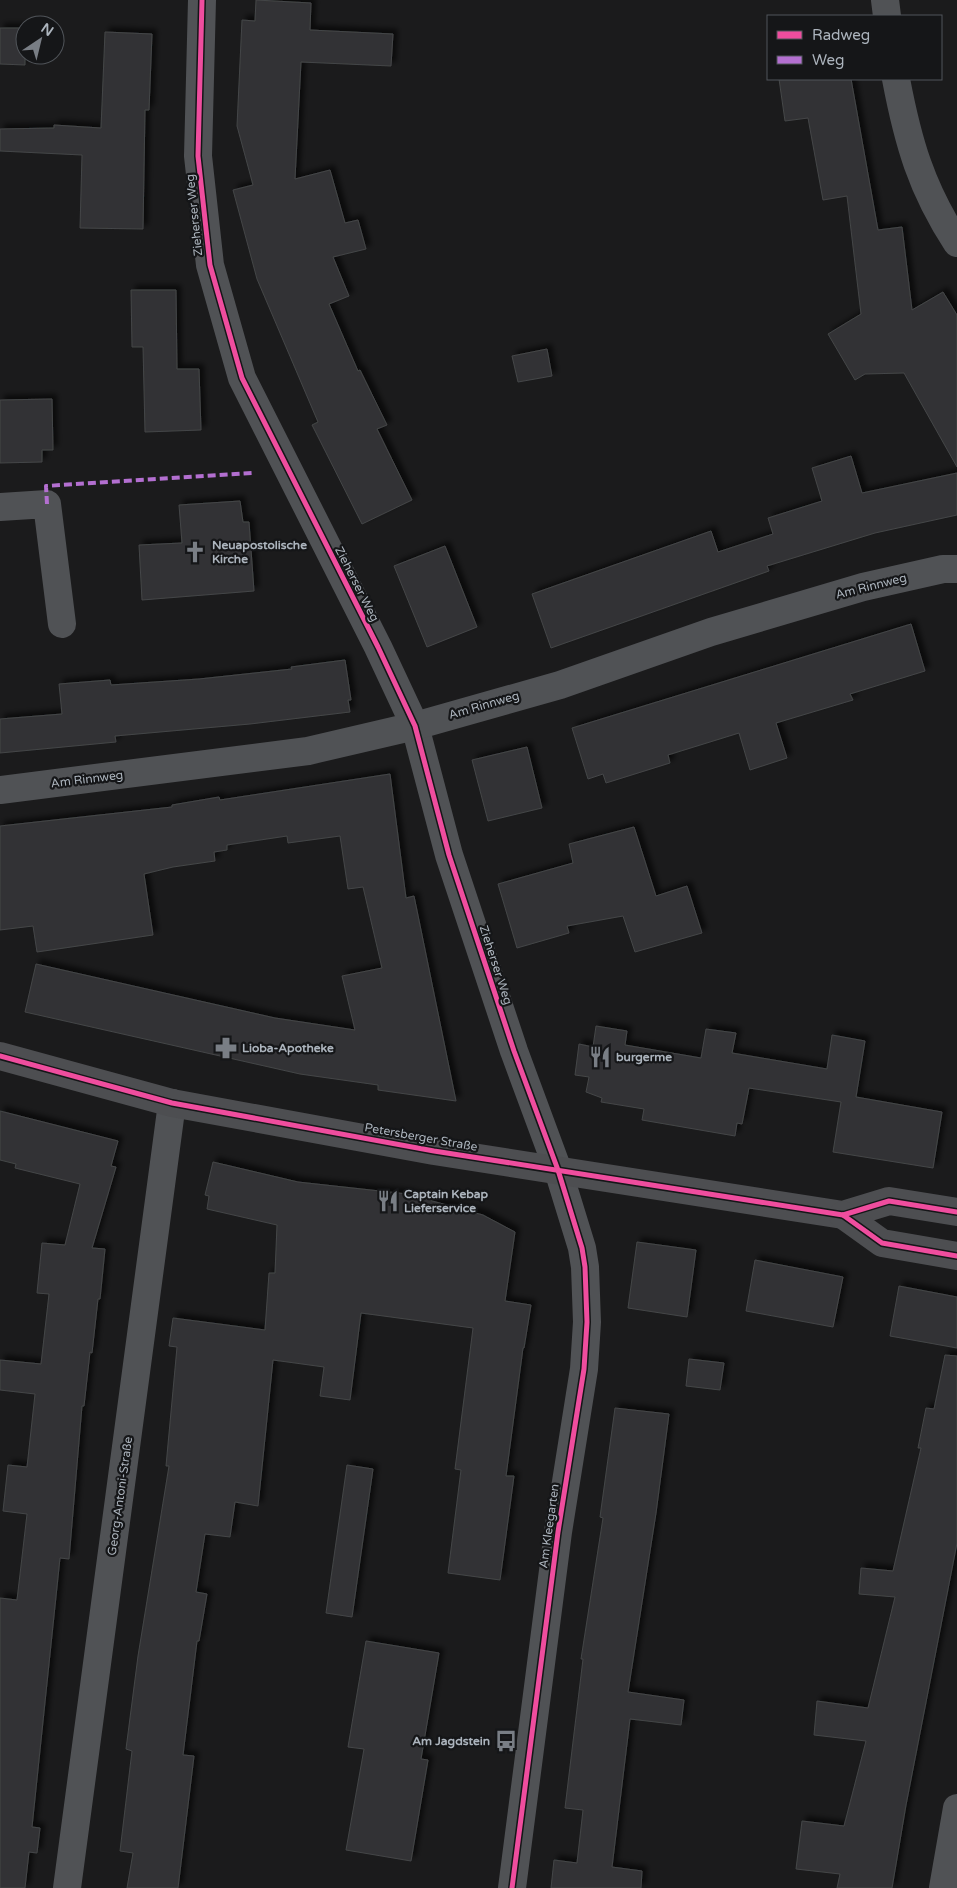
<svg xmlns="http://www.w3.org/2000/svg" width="957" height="1888" viewBox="0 0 957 1888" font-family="'Varela Round',sans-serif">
<defs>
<filter id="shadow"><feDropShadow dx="4.5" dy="-4.5" stdDeviation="2.5" flood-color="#0009"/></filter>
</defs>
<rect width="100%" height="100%" fill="#1b1b1c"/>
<!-- building -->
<g fill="#333334" stroke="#444648" filter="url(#shadow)">
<path d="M 256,0 L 311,3 L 310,30 L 393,34 L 391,66 L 301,62 L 295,179 L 330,170 L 345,223 L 358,220 L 366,249 L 333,257 L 349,296 L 329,304 L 358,371 L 360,370 L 387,425 L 377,429 L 412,500 L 362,524 L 312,425 L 318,422 L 257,279 L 233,190 L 253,185 L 237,126 L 242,20 L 255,21 Z"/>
<path d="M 0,28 L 25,28 L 25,65 L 0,64 Z"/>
<path d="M 105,32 L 152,34 L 149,110 L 145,110 L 143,229 L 80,228 L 82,155 L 0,151 L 0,129 L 54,128 L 54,125 L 101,128 Z"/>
<path d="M 779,79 L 851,79 L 878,230 L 902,227 L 912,310 L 943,292 L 957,315 L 957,467 L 904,373 L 865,374 L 855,380 L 828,334 L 861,314 L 847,196 L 823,200 L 808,118 L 785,121 Z"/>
<path d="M 131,290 L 176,290 L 177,369 L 199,369 L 201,430 L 145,432 L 143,347 L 132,347 Z"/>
<path d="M 547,349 L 552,376 L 518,382 L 512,356 Z"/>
<path d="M 52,399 L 53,450 L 42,450 L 42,462 L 0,463 L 0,400 Z"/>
<path d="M 851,456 L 862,493 L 957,473 L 957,515 L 875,533 L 767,566 L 769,571 L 551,648 L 532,594 L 711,531 L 718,552 L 773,534 L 768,518 L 822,501 L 812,468 Z"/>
<path d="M 240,501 L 243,522 L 249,522 L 254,591 L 142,600 L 139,545 L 182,543 L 179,505 Z"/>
<path d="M 445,546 L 477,627 L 427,647 L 394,566 Z"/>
<path d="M 911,624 L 925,671 L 850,694 L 853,700 L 776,723 L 787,758 L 750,770 L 739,733 L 668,755 L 670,763 L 606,783 L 603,774 L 588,779 L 572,728 Z"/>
<path d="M 345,660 L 351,700 L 348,700 L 350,712 L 250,724 L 115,736 L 116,742 L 0,753 L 0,719 L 62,714 L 59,684 L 110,680 L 111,685 L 199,679 L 292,669 L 291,667 Z"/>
<path d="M 527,747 L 542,808 L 488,821 L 472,760 Z"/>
<path d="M 390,774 L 406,898 L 414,896 L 456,1101 L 378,1090 L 378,1085 L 300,1074 L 25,1012 L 36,964 L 275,1018 L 355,1030 L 342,976 L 382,968 L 363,887 L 348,889 L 340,836 L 288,843 L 287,836 L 227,845 L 227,850 L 214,852 L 215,861 L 173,867 L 144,874 L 153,935 L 37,952 L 33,926 L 0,930 L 0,826 L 172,807 L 172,805 L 219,797 L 220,800 Z"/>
<path d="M 634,827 L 656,896 L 687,886 L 702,933 L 635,952 L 623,916 L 567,926 L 569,933 L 517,948 L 498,884 L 573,863 L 569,844 Z"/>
<path d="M 596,1026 L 627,1031 L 625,1045 L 701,1058 L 706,1029 L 736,1033 L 732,1053 L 827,1069 L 832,1035 L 865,1041 L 856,1097 L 942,1112 L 933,1168 L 833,1152 L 841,1102 L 749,1088 L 742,1124 L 737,1123 L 735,1136 L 642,1120 L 644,1109 L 601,1102 L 602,1098 L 586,1092 L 589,1077 L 575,1075 L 579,1044 L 593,1047 Z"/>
<path d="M 0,1111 L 118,1141 L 111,1166 L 116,1167 L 92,1248 L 105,1249 L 100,1299 L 98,1299 L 92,1353 L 90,1352 L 84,1406 L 82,1406 L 69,1559 L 60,1558 L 32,1827 L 40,1828 L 37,1853 L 29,1852 L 25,1888 L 0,1888 L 0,1598 L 17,1600 L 27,1514 L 3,1511 L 8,1465 L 27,1467 L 35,1394 L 0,1390 L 0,1360 L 41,1364 L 49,1294 L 37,1293 L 42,1243 L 65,1245 L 80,1184 L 15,1168 L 16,1164 L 0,1160 Z"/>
<path d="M 213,1162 L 298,1182 L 407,1194 L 483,1215 L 515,1232 L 505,1301 L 531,1305 L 524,1348 L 523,1348 L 506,1476 L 514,1476 L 500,1580 L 448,1573 L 461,1470 L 455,1469 L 473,1328 L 361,1313 L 350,1400 L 320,1396 L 324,1367 L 273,1360 L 258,1506 L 235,1502 L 230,1537 L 205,1534 L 196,1592 L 207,1594 L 199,1641 L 197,1641 L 183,1755 L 194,1756 L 178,1888 L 127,1888 L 133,1853 L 120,1851 L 132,1751 L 126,1749 L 138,1656 L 169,1466 L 166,1466 L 177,1347 L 169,1346 L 173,1318 L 265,1330 L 269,1273 L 275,1273 L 277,1225 L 207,1209 L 209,1196 L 205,1195 Z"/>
<path d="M 637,1242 L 696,1250 L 687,1317 L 628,1308 Z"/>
<path d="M 755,1260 L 843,1277 L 833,1327 L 746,1311 Z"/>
<path d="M 899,1286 L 957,1297 L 957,1348 L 890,1336 Z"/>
<path d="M 945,1355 L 957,1356 L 957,1543 L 906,1805 L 892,1888 L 837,1888 L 840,1874 L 796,1869 L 802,1821 L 844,1826 L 866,1741 L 814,1735 L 817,1701 L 868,1708 L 895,1597 L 859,1594 L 861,1568 L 893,1571 L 921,1448 L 918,1448 L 926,1408 L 934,1409 Z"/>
<path d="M 689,1359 L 724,1363 L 720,1390 L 686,1386 Z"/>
<path d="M 615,1408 L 669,1414 L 656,1513 L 628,1692 L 684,1700 L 681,1725 L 630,1719 L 612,1867 L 642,1871 L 641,1888 L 551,1888 L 554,1860 L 577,1863 L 583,1810 L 565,1808 L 583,1659 L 581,1659 L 603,1518 L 600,1517 Z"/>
<path d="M 347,1465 L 373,1469 L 352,1617 L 326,1613 Z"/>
<path d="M 366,1641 L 439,1653 L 421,1759 L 428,1760 L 411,1861 L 346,1850 L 364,1749 L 348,1747 Z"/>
</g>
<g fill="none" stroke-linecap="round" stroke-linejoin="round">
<!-- minor -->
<g stroke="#505255" stroke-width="28">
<path d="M 202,0 L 198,156 L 210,265 L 242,378 L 378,647 L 415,726 L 449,855 L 514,1051 L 558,1170 L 582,1248 L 585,1267 L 587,1322 L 584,1369 L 558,1532 L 512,1888"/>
<path d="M 885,0 L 887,16"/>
<path d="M 896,79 C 908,142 921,188 957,243"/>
<path d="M 0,507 L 47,504 L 62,624"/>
<path d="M 0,790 L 308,751 L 415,726 L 560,685 L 711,632 L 863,587 L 943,569 L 957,569"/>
<path d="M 67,1888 L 172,1103"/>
<path d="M 943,1888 L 957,1808"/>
</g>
<!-- major -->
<g stroke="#4d4e51" stroke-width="28">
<path d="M 0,1056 L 172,1103 L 434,1151 L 843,1215 L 889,1201 L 957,1212"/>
<path d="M 843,1215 L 882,1243 L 957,1256"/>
</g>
<!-- quiet -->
<path stroke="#b36fd0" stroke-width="4" stroke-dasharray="8 4" stroke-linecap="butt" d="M 47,504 L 46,486 L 252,473"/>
<!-- cycleway casing -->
<g stroke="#151618" stroke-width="8">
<g id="cycleway">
<path d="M 202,0 L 198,156 L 210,265 L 242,378 L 378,647 L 415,726 L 449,855 L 514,1051 L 558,1170 L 582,1248 L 585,1267 L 587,1322 L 584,1369 L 558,1532 L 512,1888"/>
<path d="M 0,1056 L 172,1103 L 434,1151 L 843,1215 L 889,1201 L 957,1212"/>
<path d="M 843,1215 L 882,1243 L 957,1256"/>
</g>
</g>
<!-- cycleway -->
<use href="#cycleway" stroke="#ef4d9e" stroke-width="5"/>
</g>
<!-- icons -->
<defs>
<g id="church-bare" transform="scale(1.725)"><path d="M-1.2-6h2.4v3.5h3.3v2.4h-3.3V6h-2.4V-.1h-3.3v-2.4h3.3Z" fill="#797e85" stroke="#151618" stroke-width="2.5" paint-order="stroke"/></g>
<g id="pharmacy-bare" transform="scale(1.725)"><path d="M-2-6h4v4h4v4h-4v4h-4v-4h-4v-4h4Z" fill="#797e85" stroke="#151618" stroke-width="2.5" paint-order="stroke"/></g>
<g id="restaurant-bare" transform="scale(1.725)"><path d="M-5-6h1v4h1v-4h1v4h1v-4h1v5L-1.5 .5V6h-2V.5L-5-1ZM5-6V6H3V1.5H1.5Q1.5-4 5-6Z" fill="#797e85" stroke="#151618" stroke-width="2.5" paint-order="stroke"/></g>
<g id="bus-bare" transform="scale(1.725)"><path d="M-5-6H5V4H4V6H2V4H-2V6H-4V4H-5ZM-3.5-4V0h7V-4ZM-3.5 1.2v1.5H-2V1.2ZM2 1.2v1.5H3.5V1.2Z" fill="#797e85" stroke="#151618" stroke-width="2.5" paint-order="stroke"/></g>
</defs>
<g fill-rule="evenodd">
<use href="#church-bare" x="195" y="552"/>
<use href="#pharmacy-bare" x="226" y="1048"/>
<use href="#restaurant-bare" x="600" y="1057"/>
<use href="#restaurant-bare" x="388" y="1201"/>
<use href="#bus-bare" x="506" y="1741"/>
</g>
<g text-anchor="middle" stroke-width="4.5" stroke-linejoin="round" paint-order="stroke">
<!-- street labels -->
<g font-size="12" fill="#acb4bd" stroke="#151618">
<text transform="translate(194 215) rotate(-96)" y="4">Zieherser Weg</text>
<text transform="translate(357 584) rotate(63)" y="4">Zieherser Weg</text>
<text transform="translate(871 586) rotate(-14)" y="4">Am Rinnweg</text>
<text transform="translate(484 705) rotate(-16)" y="4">Am Rinnweg</text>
<text transform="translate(87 779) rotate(-7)" y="4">Am Rinnweg</text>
<text transform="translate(496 965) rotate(72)" y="4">Zieherser Weg</text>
<text transform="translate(421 1137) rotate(10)" y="4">Petersberger Straße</text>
<text transform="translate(120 1496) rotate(-82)" y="4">Georg-Antoni-Straße</text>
<text transform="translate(549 1526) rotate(-82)" y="4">Am Kleegarten</text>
</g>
<!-- poi labels -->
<g font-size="12" font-weight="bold" fill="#acb4bd" stroke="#151618" text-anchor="start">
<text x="212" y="549">Neuapostolische<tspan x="212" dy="14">Kirche</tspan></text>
<text x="242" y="1052">Lioba-Apotheke</text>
<text x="616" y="1061">burgerme</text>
<text x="404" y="1198">Captain Kebap<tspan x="404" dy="14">Lieferservice</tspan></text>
<text x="490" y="1745" text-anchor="end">Am Jagdstein</text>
</g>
</g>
<!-- legend -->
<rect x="767" y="15" width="175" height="65" fill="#151618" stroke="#51555a"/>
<rect x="777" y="31" width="25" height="8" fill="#ef4d9e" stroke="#51555a"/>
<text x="812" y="40" font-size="15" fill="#acb4bd">Radweg</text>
<rect x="777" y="56" width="25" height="8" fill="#b36fd0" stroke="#51555a"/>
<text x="812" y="65" font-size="15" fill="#acb4bd">Weg</text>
<!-- north arrow -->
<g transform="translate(40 40) rotate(35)"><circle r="24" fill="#151618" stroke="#51555a"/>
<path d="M0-4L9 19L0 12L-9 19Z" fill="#797e85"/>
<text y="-8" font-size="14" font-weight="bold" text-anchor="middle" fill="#acb4bd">N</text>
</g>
</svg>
